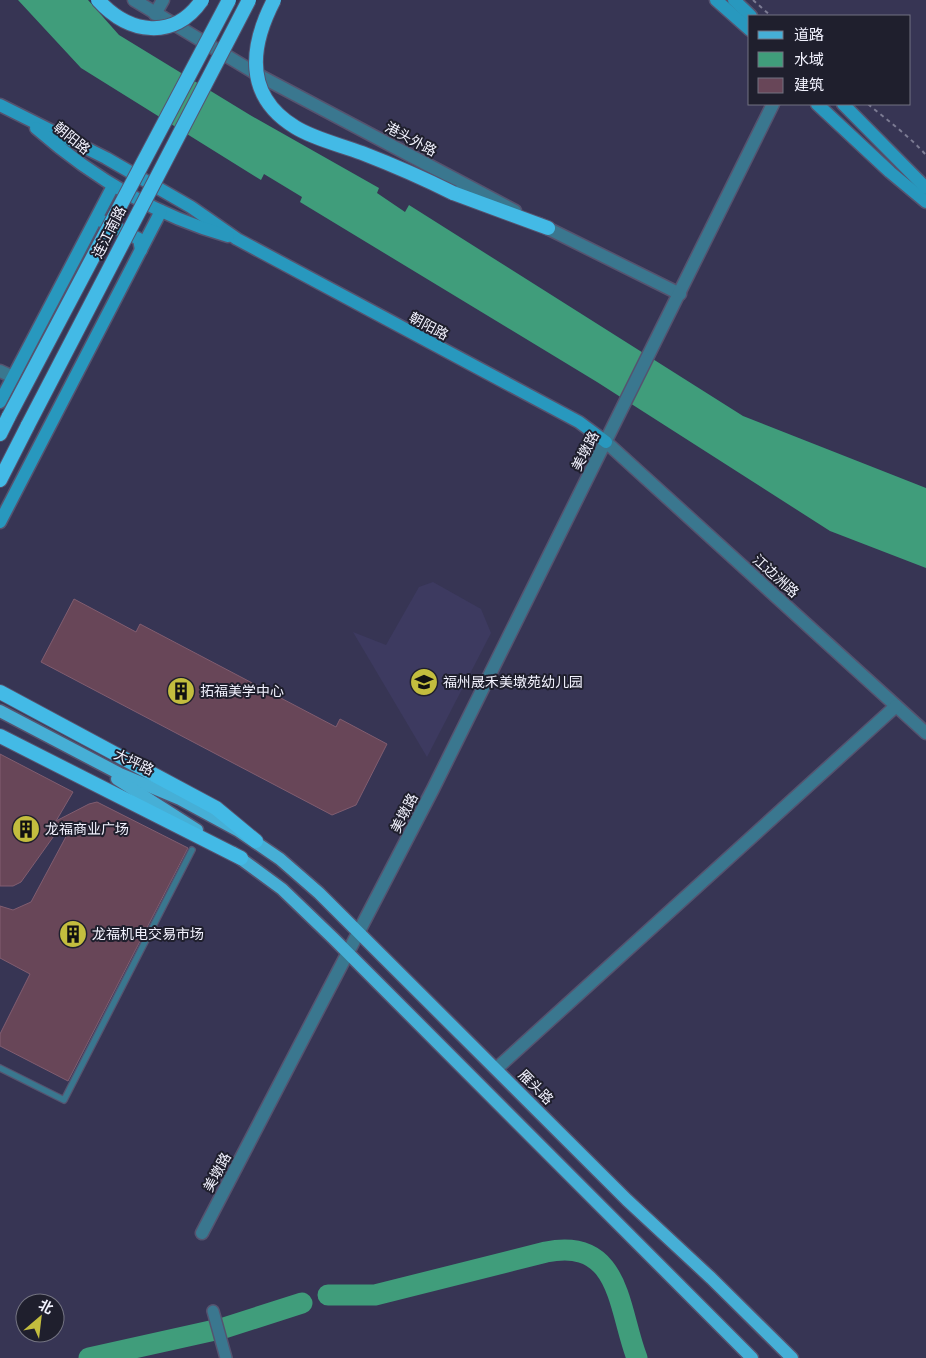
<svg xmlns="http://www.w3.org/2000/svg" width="926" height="1358" viewBox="0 0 926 1358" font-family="'Source Sans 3','Noto Sans SC',sans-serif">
<rect width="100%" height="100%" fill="#373554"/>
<!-- built -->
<path fill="#3d3a60" d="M 433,582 L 481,609 L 491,633 L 427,757 L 353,632 L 386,645 L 419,587 Z"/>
<!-- water -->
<path fill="#409d7b" d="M 18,0 L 88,0 L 119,35 L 250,115 L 379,188 L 377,193 L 405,212 L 409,205 L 743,416 L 926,488 L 926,568 L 830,531 L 597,382 L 300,202 L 302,197 L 264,174 L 261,180 L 81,68 Z"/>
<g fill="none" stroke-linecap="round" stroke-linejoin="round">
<!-- river -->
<g stroke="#409d7b" stroke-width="21">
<path d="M 328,1295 L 375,1295 L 546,1252 C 621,1237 618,1309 637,1358"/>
<path d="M 89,1358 L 224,1328 L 302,1303"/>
</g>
</g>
<!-- building -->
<g fill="#684658" stroke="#815d70">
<path d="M 74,599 L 136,632 L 140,624 L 336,727 L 340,719 L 387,744 L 356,805 L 332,815 L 41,662 Z"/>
<path d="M 0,754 L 73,792 L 56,821 L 89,804 L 97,802 L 188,848 L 68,1081 L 0,1046 L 0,1034 L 30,974 L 0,958 L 0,906 L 13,910 L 31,902 L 69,831 L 61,826 L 21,882 L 13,886 L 0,886 Z"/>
</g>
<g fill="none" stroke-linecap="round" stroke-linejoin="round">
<!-- service casing -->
<g stroke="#55536f" stroke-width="8">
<path id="service" d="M 0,1068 L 64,1100 L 192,850"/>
</g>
<!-- minor casing -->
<g stroke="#55536f" stroke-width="14">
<path id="minor" d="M 213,1311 L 226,1358"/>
</g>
<!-- tertiary casing -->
<g stroke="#55536f" stroke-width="15">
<g id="tertiary">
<path d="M 134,0 L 262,77 L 515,211"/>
<path d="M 155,14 L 163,0"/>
<path d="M 539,224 L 680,294"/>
<path d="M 0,371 L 13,377"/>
<path d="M 606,442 L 926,733"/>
<path d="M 496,1069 L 896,706"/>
<path d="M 202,1233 L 433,789 L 773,104"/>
</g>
</g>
<!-- secondary casing -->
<g stroke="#55536f" stroke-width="15">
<g id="secondary">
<path d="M 716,0 L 750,30"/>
<path d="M 734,0 L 751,16"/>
<path d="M 817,104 L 890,172 L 926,202"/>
<path d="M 843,104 L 926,188"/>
<path d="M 0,105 L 106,158 L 191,207 L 237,239 L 579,422 L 606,442"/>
<path d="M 36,128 C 92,177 157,216 228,236"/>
<path d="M 102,221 L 139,239 L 141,250"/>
<path d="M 0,402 L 113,186"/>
<path d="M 0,522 L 161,211"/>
</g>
</g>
<!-- primary casing -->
<g stroke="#55536f" stroke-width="15">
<g id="primary">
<path d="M 0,711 L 120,774 L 180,799 L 239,831 L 280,859 L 319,893 L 627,1200 L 711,1278 L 792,1358"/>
<path d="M 117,779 L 197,830"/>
<path d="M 233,853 L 282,889 L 334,939 L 752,1358"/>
</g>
</g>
<!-- trunk casing -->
<g stroke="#55536f" stroke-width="16">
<g id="trunk">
<path d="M 453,193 L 548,228"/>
<path d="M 0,434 L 9,416"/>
<path d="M 0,480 L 28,425"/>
<path d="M 0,692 L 216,808 L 256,841"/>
<path d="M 0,736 L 241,858"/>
</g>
</g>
<!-- path -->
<g stroke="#7c7b93" stroke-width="2" stroke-dasharray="4 4" stroke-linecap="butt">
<path d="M 753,0 L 771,16"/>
<path d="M 868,104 C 888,121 908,135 926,155"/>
</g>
<!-- service -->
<use href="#service" stroke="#3a778f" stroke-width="5.5"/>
<!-- minor -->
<use href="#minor" stroke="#3a778f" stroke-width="11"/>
<!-- tertiary -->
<use href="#tertiary" stroke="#3a778f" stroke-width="12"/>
<!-- secondary -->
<use href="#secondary" stroke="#2898be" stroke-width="12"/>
<!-- primary -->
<use href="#primary" stroke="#46afd6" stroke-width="12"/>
<!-- trunk -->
<use href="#trunk" stroke="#43bae6" stroke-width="14"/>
<!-- trunk-bridge casing -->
<g stroke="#55536f" stroke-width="16" stroke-linecap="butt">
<g id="trunk-bridge">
<path d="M 98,0 C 129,34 174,41 202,0"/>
<path d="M 274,0 C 250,46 244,96 295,127 C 314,139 341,145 362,153 C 393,165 423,178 453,193"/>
<path d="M 9,416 L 229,0"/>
<path d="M 28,425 L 249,0"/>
</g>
</g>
<!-- trunk-bridge -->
<use href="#trunk-bridge" stroke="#43bae6" stroke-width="14"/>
</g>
<!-- icons -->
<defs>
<g id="school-disc" transform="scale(1.4375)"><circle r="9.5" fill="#c3bd3e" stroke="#1f1f2d"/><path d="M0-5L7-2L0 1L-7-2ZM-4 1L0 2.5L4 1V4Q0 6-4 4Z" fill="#111"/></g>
<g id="building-disc" transform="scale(1.4375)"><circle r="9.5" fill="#c3bd3e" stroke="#1f1f2d"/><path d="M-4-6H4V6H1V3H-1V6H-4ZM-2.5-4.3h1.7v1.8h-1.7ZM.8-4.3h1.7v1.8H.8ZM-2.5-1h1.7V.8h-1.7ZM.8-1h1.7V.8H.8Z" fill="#111"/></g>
</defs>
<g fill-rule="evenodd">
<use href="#school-disc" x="424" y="682"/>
<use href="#building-disc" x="181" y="691"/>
<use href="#building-disc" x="26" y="829"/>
<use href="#building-disc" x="73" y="934"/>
</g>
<g text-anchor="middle" stroke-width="4" stroke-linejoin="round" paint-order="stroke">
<!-- street labels -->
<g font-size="14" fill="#f2f2fe" stroke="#1f1f2d">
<text transform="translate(72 138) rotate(39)" y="5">朝阳路</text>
<text transform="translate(411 139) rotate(28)" y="5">港头外路</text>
<text transform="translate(109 232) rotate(-63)" y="5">连江南路</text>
<text transform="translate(429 326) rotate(28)" y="5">朝阳路</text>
<text transform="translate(585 451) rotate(-63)" y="5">美墩路</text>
<text transform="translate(776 576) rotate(42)" y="5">江边洲路</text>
<text transform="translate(134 762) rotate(25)" y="5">大坪路</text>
<text transform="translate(404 813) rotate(-63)" y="5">美墩路</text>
<text transform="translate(536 1087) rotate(45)" y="5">雁头路</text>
<text transform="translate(217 1172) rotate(-62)" y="5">美墩路</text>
</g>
<!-- poi labels -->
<g font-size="14" fill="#f2f2fe" stroke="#1f1f2d" text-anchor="start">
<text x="443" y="687">福州晟禾美墩苑幼儿园</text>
<text x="200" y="696">拓福美学中心</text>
<text x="45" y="834">龙福商业广场</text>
<text x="92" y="939">龙福机电交易市场</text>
</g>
</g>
<!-- legend -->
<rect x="748" y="15" width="162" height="90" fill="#1f1f2d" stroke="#737381"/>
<rect x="758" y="31" width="25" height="8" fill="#46afd6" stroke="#737381"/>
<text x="794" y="40" font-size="15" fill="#f2f2fe">道路</text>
<rect x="758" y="52" width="25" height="15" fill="#409d7b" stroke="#737381"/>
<text x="794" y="65" font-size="15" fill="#f2f2fe">水域</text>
<rect x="758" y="78" width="25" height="15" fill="#684658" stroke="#737381"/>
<text x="794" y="90" font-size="15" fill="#f2f2fe">建筑</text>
<!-- north arrow -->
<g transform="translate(40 1318) rotate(28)"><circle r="24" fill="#1f1f2d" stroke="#737381"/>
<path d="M0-4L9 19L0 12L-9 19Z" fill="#c3bd3e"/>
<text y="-8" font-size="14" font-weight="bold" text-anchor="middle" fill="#f2f2fe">北</text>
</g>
</svg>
